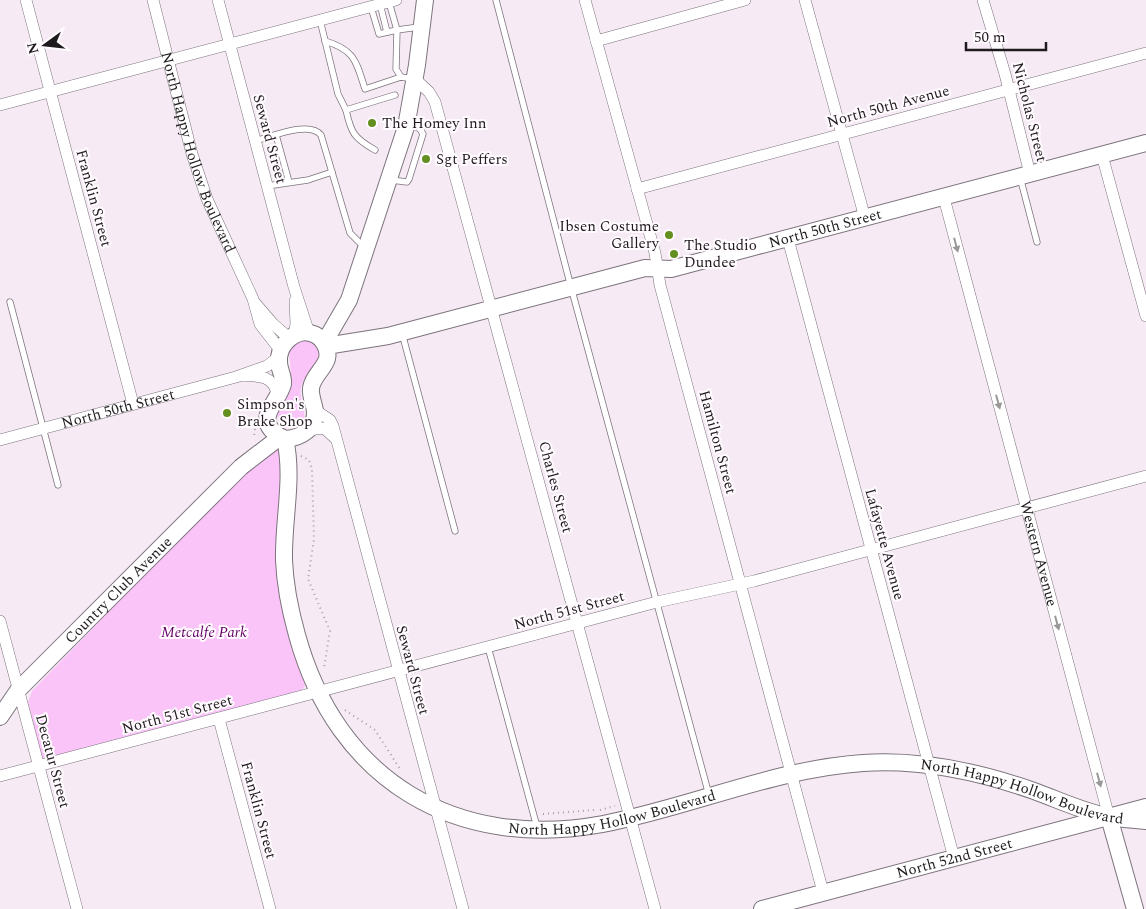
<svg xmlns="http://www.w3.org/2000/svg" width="1146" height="909" viewBox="0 0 1146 909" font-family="Spectral,serif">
<rect width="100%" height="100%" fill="#f6ebf5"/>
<!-- green -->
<g fill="#fac4f8">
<path d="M 306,340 L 317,346 C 323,365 308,369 302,384 C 296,399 310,410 302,425 L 286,428 L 279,423 L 277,413 L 292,386 L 289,351 L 298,341 Z"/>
<path d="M 275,444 L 283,448 L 278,531 L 305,686 L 300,692 L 42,760 L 28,702 L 32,691 L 265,451 Z"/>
</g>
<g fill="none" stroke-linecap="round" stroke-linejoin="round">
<!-- lane casing -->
<g stroke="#7c737c" stroke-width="7">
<g id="lane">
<path d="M 496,0 L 571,287 L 709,795"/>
<path d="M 380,4 L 387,32"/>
<path d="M 371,7 L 379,34 L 397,30 L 389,2"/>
<path d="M 320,20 L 338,94 L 346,110"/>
<path d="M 325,41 C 355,50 356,61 365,89 L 401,77 L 413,79"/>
<path d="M 401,77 L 396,69 L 397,30 L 419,27"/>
<path d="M 276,135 L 289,182"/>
<path d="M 255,141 C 271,137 309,120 321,135 L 350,233 L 365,248"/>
<path d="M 375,150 C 354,138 351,133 346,110 L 395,95"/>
<path d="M 1020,177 L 1037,242"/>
<path d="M 391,180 L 407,182 L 409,179 L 423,134 L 420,129 L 409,123"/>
<path d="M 267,186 L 308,180 L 332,172"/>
<path d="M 10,302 L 58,485"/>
<path d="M 402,333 L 455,531"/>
<path d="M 488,647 L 537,827"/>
</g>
</g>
<!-- street casing -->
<g stroke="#7c737c" stroke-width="12">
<g id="street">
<path d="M 26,0 L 133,404"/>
<path id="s1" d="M 153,0 L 192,154 L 207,199 L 253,299 L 260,324 L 281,351"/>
<path d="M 218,0 L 294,287 L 309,333"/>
<path d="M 585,0 L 655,253 L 660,285 L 823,892"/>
<path d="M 805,0 L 865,218"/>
<path d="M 983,0 L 1005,74 L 1030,174"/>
<path d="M 596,41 L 745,0"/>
<path d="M 415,79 L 429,92 L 435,102 L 655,909"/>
<path d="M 0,105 L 396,0"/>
<path d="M 1102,155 L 1146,316"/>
<path d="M 637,189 L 1146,53"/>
<path id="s2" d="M 944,198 L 1109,817"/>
<path d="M 788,239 L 954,858"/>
<path d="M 255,303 L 273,324 L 289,338"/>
<path d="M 294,335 L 296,324 L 295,301"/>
<path d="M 245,376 C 260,375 274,377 277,394"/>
<path d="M 315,410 L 330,420 L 333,426 L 463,909"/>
<path d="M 308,430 L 324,428 L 335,438"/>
<path id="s3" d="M 0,440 L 236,377 L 267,366 L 279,357"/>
<path d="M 0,621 L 77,909"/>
<path d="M 219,719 L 270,909"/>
<path d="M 0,776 L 657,602 L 754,581 L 1146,476"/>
</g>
</g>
<!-- secondary casing -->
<g stroke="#7c737c" stroke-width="18">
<g id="secondary">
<path d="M 304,332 C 313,333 319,335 324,343 C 336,364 314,370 311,388 C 310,396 314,403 315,411 C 316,429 301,438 285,439 C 249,422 278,404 283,384 C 284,376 279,370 279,362 C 278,347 290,334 304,332 Z"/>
<path d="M 324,343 L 349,300 L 406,127 L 417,65 L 425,0"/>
<path id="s4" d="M 326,346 L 388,336 L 645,268 L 671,269 L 1146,143"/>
<path id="s5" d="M 285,439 C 294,478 283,520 284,560 C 285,586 290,610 297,635 C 337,781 456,851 603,824 C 691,807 774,769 863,763 C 922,759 980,772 1034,791 C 1059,800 1086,813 1111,817 C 1123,819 1135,820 1146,821"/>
<path id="s6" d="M 0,717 L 19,689 L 241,467 L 280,437"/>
<path d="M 1109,817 L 1135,909"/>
<path id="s7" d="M 762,909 L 1146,807"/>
</g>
</g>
<!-- path -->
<g stroke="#a59da4" stroke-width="2" stroke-dasharray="1 4" stroke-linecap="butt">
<path d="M 255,429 L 254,436 L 256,438"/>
<path d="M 301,456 L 309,460 L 312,469 L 314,539 L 308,579 L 330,631 L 324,668"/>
<path d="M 345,710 L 375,730 L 400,769"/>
<path d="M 600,810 L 615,806"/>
<path d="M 543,814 L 595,810"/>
</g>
<!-- lane -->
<use href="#lane" stroke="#fff" stroke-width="5.5"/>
<!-- street -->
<use href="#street" stroke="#fff" stroke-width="11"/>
<!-- secondary -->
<use href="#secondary" stroke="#fff" stroke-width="16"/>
</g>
<!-- one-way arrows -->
<defs><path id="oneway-solid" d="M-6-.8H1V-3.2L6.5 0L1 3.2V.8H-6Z" transform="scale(1.25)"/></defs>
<g fill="#9a9899">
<use href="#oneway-solid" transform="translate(956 245) rotate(75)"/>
<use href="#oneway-solid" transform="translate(998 402) rotate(75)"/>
<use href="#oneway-solid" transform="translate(1057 623) rotate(75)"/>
<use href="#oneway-solid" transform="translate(1099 780) rotate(75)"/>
</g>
<!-- markers -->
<g fill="#638f21" stroke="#fffbff" stroke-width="2">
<circle cx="372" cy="123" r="5"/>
<circle cx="426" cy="159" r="5"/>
<circle cx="669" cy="235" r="5"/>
<circle cx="674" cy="254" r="5"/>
<circle cx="227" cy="413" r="5"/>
</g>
<g text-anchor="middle" stroke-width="4" stroke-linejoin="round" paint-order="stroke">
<!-- street labels -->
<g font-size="15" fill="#1e1a1d" stroke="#fffbff">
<text transform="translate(888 106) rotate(-15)" y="5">North 50th Avenue</text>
<text transform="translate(1030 112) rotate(76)" y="5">Nicholas Street</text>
<text transform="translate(270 139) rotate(75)" y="5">Seward Street</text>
<text dy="5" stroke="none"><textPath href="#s1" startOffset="159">North Happy Hollow Boulevard</textPath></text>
<text transform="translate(94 198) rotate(75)" y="5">Franklin Street</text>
<text dy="5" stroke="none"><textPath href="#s4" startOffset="514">North 50th Street</textPath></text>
<text dy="5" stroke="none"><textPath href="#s3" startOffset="122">North 50th Street</textPath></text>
<text transform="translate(718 442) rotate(75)" y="5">Hamilton Street</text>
<text transform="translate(556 487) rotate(75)" y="5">Charles Street</text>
<text transform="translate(885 544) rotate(75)" y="5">Lafayette Avenue</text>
<text dy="5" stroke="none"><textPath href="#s2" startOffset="368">Western Avenue</textPath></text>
<text dy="5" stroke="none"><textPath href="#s6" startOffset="174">Country Club Avenue</textPath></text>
<text transform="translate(569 610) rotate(-15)" y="5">North 51st Street</text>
<text transform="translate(413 670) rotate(75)" y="5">Seward Street</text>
<text transform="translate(177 714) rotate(-15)" y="5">North 51st Street</text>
<text transform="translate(53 761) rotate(75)" y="5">Decatur Street</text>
<text dy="5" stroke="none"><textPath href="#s5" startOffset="1028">North Happy Hollow Boulevard</textPath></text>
<text dy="5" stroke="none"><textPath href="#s5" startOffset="608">North Happy Hollow Boulevard</textPath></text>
<text transform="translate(259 810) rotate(75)" y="5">Franklin Street</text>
<text dy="5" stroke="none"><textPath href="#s7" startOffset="199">North 52nd Street</textPath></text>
</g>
<!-- poi labels -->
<g font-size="15" fill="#1e1a1d" stroke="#fffbff" text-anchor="start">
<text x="382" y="128">The Homey Inn</text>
<text x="436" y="164">Sgt Peffers</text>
<text x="659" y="231" text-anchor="end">Ibsen Costume<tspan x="659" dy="17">Gallery</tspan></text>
<text x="684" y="250">The Studio<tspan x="684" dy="17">Dundee</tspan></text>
<text x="237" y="409">Simpson's<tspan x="237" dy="17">Brake Shop</tspan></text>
</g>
<!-- park labels -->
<g font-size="15" font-style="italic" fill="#620364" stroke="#fffbff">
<text x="204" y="637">Metcalfe Park</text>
</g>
</g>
<!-- north arrow -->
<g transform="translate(45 45) rotate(255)" stroke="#fffbff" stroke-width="4" paint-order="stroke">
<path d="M0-4L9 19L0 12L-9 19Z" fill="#1e1a1d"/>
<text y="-8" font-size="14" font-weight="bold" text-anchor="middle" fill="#1e1a1d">N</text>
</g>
<!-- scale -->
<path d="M966 42v8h80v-8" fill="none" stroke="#1e1a1d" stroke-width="2.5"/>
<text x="974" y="42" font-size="15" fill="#1e1a1d" stroke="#fffbff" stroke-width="4" paint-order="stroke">50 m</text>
</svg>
